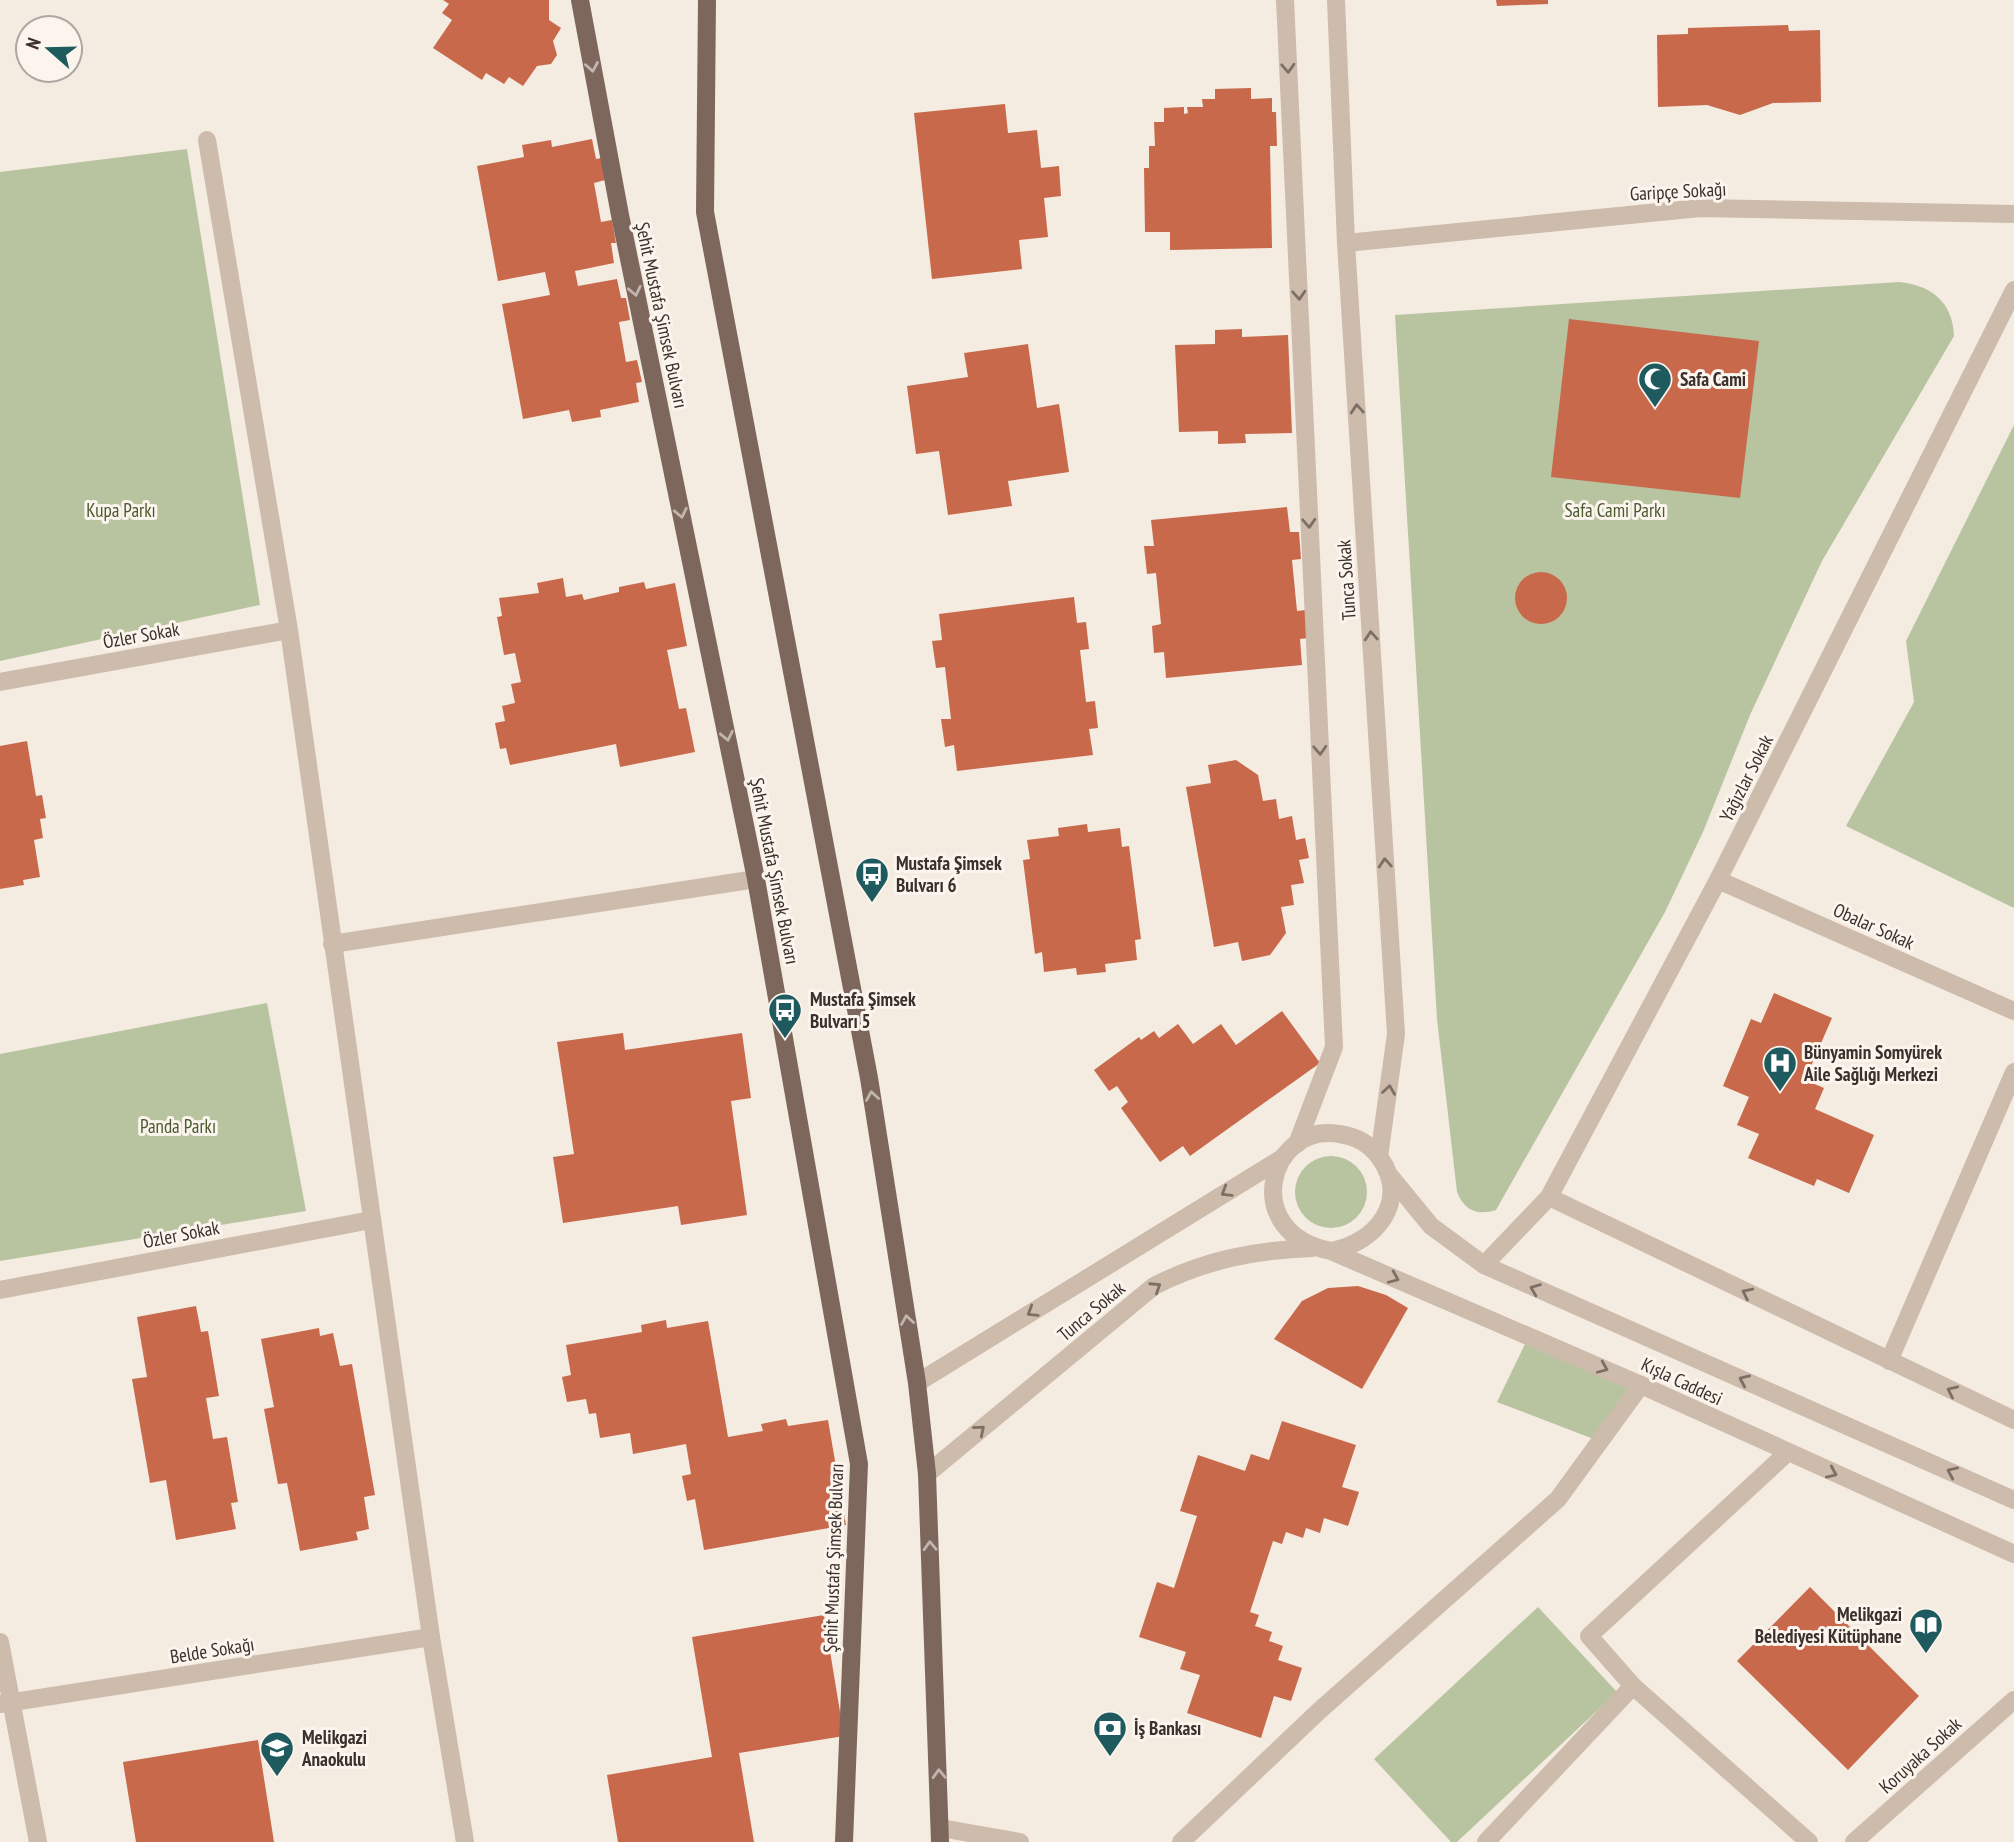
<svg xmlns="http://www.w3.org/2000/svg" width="2014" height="1842" viewBox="0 0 2014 1842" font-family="'PT Sans Narrow',sans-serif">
<rect width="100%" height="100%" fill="#f4ebe1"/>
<!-- green -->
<g fill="#b8c4a0">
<path d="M 187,149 L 260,605 L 0,661 L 0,172 Z"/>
<path d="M 1899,282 C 1931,285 1953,302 1954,336 L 1822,561 L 1750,715 L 1703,832 L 1665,912 L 1496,1210 C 1477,1216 1464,1210 1457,1192 L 1437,1019 L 1395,315 Z"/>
<path d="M 2014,425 L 2014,908 L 1846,826 L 1914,702 L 1906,641 Z"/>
<path d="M 267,1003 L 306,1211 L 0,1261 L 0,1054 Z"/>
<circle cx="1331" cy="1192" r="36"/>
<path d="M 1526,1342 L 1635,1388 L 1604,1443 L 1497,1402 Z"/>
<path d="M 1538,1607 L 1617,1692 L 1457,1842 L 1451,1842 L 1374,1759 Z"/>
</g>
<!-- building -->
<g fill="#c8694b">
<path d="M 443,0 L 549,0 L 549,20 L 561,28 L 553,41 L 557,55 L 551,64 L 537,66 L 523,86 L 509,77 L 504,84 L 486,73 L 482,80 L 433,48 L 452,20 L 442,13 L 449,4 Z"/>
<path d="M 1496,0 L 1548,0 L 1548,4 L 1497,6 Z"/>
<path d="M 1788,25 L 1789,31 L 1820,30 L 1821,102 L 1773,103 L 1740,115 L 1707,105 L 1658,107 L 1657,35 L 1688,34 L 1688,28 Z"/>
<path d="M 1251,88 L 1251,99 L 1272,98 L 1272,112 L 1276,112 L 1277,146 L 1270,146 L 1272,248 L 1170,250 L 1170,232 L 1145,232 L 1144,168 L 1149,168 L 1149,146 L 1155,146 L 1154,122 L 1164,122 L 1164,108 L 1184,107 L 1184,114 L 1188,113 L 1187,107 L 1203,107 L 1202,99 L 1215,99 L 1215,89 Z"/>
<path d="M 1005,104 L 1008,133 L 1037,130 L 1041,168 L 1059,166 L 1061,196 L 1044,198 L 1048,237 L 1019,240 L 1022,269 L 932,279 L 914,113 Z"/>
<path d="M 592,139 L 596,159 L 601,158 L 605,180 L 594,183 L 601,222 L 612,220 L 616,243 L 611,243 L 614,263 L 575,271 L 578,286 L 617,279 L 621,298 L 626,298 L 630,320 L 619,322 L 626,362 L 637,360 L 642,382 L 636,383 L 639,402 L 600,410 L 601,417 L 572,422 L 569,410 L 523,419 L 502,304 L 550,295 L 545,272 L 498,281 L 477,166 L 524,157 L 522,145 L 551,140 L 552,147 Z"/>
<path d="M 1569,319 L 1759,341 L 1740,498 L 1551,477 Z"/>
<path d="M 1242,329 L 1242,337 L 1288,335 L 1292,433 L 1245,434 L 1246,443 L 1218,444 L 1218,431 L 1179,432 L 1175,345 L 1215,344 L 1215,330 Z"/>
<path d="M 1028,344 L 1037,408 L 1059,404 L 1069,472 L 1008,481 L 1012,506 L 948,515 L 939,451 L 916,454 L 907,386 L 968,377 L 964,353 Z"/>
<path d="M 1287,507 L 1290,532 L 1299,532 L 1301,559 L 1292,560 L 1297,611 L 1306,610 L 1309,638 L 1300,639 L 1302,665 L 1166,678 L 1164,652 L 1154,653 L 1152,626 L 1161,624 L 1156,573 L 1147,574 L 1144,546 L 1154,546 L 1151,520 Z"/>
<circle cx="1541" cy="598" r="26"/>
<path d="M 563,578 L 566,597 L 582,594 L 584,600 L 619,592 L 619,587 L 644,582 L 646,589 L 675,583 L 687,646 L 667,650 L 679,709 L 686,708 L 695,752 L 620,767 L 616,744 L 510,765 L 506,748 L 500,749 L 495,723 L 505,721 L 502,706 L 515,703 L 511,684 L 521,682 L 515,653 L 504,655 L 497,617 L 502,616 L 499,598 L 539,593 L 537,583 Z"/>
<path d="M 1074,597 L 1077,623 L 1086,622 L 1089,649 L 1080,650 L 1086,702 L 1095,701 L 1098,728 L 1089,729 L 1093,755 L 957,771 L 954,745 L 945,747 L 941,719 L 951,719 L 945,667 L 936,668 L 932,641 L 942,640 L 939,614 Z"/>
<path d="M 27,741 L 36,796 L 42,795 L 46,818 L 40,819 L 43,838 L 34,840 L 40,877 L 23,880 L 24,885 L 0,889 L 0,746 Z"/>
<path d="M 1236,760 L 1258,775 L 1263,801 L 1276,799 L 1279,819 L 1292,816 L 1296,840 L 1305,838 L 1309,858 L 1299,860 L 1304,883 L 1291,885 L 1294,905 L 1281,907 L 1286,933 L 1270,955 L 1242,961 L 1238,942 L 1214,947 L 1186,787 L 1211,783 L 1208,765 Z"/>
<path d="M 1087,824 L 1088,832 L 1120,828 L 1122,847 L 1129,846 L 1141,939 L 1135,940 L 1137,960 L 1105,964 L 1106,972 L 1077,975 L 1076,968 L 1044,972 L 1042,952 L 1035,954 L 1023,860 L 1030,859 L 1027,840 L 1059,836 L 1058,828 Z"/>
<path d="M 1774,993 L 1832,1018 L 1805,1080 L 1824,1088 L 1815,1109 L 1874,1135 L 1849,1193 L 1817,1179 L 1814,1186 L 1748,1158 L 1759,1134 L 1737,1125 L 1749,1097 L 1723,1086 L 1751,1019 L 1761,1023 Z"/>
<path d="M 1282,1011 L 1320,1063 L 1190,1156 L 1183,1146 L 1160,1162 L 1121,1108 L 1128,1102 L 1117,1086 L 1109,1091 L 1094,1070 L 1139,1037 L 1141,1040 L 1154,1031 L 1159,1038 L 1178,1024 L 1193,1044 L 1221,1024 L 1236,1045 Z"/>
<path d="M 623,1033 L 625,1050 L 742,1033 L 751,1098 L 731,1101 L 747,1215 L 681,1225 L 678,1206 L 563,1223 L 553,1157 L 574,1154 L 557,1042 Z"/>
<path d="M 1358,1286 L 1386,1295 L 1408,1308 L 1362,1389 L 1274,1339 L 1302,1301 L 1328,1288 Z"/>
<path d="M 196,1306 L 201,1332 L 208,1331 L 219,1396 L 206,1398 L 213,1439 L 227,1437 L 238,1502 L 231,1503 L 236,1529 L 176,1540 L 166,1480 L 150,1483 L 132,1379 L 147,1377 L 137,1317 Z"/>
<path d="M 666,1320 L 667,1328 L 708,1321 L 728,1437 L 763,1431 L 761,1424 L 786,1419 L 788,1426 L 828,1420 L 846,1525 L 704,1550 L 695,1499 L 687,1501 L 682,1476 L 691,1474 L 686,1444 L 633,1454 L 630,1433 L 600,1438 L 596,1413 L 589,1414 L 586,1399 L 567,1402 L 562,1377 L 571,1375 L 566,1345 L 642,1332 L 641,1325 Z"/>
<path d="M 319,1328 L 320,1336 L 333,1333 L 340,1366 L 352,1364 L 375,1495 L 364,1497 L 369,1529 L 356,1532 L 358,1540 L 300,1551 L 287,1483 L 278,1484 L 264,1409 L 274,1407 L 261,1339 Z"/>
<path d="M 1282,1421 L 1356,1445 L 1342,1487 L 1359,1492 L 1348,1526 L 1324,1518 L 1320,1533 L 1306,1528 L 1303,1538 L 1286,1532 L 1282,1544 L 1273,1541 L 1250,1612 L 1259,1615 L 1255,1626 L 1272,1632 L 1269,1641 L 1283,1646 L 1278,1660 L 1302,1668 L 1291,1701 L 1274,1696 L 1261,1738 L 1187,1713 L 1200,1675 L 1180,1669 L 1186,1652 L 1139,1637 L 1157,1582 L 1174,1588 L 1197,1516 L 1180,1511 L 1198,1455 L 1245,1471 L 1251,1454 L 1269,1460 Z"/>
<path d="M 1810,1587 L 1919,1696 L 1848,1770 L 1737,1661 Z"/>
<path d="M 824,1615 L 844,1736 L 739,1753 L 754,1842 L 618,1842 L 607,1775 L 712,1757 L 692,1637 Z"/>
<path d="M 258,1740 L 274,1842 L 136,1842 L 123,1762 Z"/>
</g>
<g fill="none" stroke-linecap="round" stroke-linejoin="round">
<!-- minor -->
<g stroke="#cdbbac" stroke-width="18">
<path d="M 1285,0 L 1334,1047 L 1297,1144"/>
<path d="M 1336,0 L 1346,243 L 1396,1034 L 1379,1157"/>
<path d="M 207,140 L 289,630 L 431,1637 L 465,1842"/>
<path d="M 1346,243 L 1700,208 L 2014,214"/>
<path d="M 0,682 L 289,630"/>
<path d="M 1718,880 L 2014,1011"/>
<path d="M 332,944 L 756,879"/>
<path d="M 1390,1176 L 1431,1226 L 1484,1265 L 2014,1500"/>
<path d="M 1549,1197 L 2014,1420"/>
<path d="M 1331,1251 C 1376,1243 1410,1201 1380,1158 C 1370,1144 1355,1136 1339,1134 C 1268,1122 1239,1234 1331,1251 L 1641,1385 L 2014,1554"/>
<path d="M 1484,1265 L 1549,1197 L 1718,880 L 2014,290"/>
<path d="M 0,1290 L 371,1220"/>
<path d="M 1889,1361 L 2014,1072"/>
<path d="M 917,1383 L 1284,1157"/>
<path d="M 1787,1453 L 1589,1636 L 1633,1686 L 1809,1842"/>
<path d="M 927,1474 L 1154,1286 C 1205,1260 1255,1250 1312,1248"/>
<path d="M 0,1642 L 38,1842"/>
<path d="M 0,1704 L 431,1637"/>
<path d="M 941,1828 L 1020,1842"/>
<path d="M 1181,1842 L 1319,1711 L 1558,1499 L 1641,1385"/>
<path d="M 1486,1842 L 1633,1686"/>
<path d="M 1854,1842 L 2014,1700"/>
</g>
<!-- primary -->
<g stroke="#7d675c" stroke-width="18">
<path d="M 580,0 L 620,215 L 756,879 L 859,1464 L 844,1842"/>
<path d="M 707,0 L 705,212 L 869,1078 L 917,1383 L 927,1474 L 940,1842"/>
</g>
</g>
<!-- one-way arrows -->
<defs><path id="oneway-chevron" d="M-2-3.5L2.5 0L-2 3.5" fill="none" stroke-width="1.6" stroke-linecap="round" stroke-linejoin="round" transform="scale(1.75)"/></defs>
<g stroke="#c2b5ac">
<use href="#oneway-chevron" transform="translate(592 67) rotate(80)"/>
<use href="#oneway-chevron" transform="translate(635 291) rotate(78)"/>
<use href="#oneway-chevron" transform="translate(681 513) rotate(78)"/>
<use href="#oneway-chevron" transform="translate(727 736) rotate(78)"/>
<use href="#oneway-chevron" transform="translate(872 1096) rotate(-99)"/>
<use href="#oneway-chevron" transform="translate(907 1320) rotate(-99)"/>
<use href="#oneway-chevron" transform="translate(930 1546) rotate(-92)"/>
<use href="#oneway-chevron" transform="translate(939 1774) rotate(-92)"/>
</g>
<g stroke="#7d6f65">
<use href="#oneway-chevron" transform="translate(1288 68) rotate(87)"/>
<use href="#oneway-chevron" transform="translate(1299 295) rotate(87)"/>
<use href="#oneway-chevron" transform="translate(1357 409) rotate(-94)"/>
<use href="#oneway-chevron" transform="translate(1309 523) rotate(87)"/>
<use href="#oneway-chevron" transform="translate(1371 636) rotate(-94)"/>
<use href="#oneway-chevron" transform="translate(1320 750) rotate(87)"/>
<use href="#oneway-chevron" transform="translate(1385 863) rotate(-94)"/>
<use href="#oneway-chevron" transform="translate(1389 1090) rotate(-82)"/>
<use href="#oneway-chevron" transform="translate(1226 1192) rotate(148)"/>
<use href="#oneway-chevron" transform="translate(1394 1278) rotate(23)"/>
<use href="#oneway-chevron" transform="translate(1156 1287) rotate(-33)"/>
<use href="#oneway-chevron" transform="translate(1535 1289) rotate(-158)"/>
<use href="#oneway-chevron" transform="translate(1747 1293) rotate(-154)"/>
<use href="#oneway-chevron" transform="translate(1032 1312) rotate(148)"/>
<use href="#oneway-chevron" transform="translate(1603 1368) rotate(23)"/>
<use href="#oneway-chevron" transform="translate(1744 1380) rotate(-156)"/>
<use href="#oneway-chevron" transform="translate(1952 1391) rotate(-155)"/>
<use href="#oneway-chevron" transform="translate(980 1430) rotate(-40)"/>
<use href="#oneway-chevron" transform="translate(1952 1472) rotate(-156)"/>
<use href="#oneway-chevron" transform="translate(1832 1473) rotate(24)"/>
</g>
<!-- icons -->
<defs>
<g id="mosque-pin" transform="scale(1.75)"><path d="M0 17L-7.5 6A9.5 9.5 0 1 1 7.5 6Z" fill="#1f5a5e" stroke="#fbf5ee"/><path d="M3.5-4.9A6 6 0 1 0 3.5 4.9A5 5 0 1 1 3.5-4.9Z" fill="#fff"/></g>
<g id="bus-pin" transform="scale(1.75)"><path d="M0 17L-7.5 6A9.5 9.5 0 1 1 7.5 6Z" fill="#1f5a5e" stroke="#fbf5ee"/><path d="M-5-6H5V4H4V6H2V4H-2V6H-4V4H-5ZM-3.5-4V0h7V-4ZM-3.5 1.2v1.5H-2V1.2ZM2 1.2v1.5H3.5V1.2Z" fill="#fff"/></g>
<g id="hospital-pin" transform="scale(1.75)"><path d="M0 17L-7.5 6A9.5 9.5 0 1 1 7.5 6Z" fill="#1f5a5e" stroke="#fbf5ee"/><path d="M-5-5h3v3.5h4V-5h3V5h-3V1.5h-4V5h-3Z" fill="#fff"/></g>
<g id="library-pin" transform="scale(1.75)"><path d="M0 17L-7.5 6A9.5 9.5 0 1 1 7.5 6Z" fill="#1f5a5e" stroke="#fbf5ee"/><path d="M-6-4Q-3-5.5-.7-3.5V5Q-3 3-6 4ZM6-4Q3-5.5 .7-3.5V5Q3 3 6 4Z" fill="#fff"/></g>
<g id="bank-pin" transform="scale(1.75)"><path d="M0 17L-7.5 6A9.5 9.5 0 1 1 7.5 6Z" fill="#1f5a5e" stroke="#fbf5ee"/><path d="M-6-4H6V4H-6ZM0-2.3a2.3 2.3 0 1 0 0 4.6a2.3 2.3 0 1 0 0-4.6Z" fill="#fff"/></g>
<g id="school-pin" transform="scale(1.75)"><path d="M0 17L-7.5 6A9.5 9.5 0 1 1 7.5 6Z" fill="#1f5a5e" stroke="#fbf5ee"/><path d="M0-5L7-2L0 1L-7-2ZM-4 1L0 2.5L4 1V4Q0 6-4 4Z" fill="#fff"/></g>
</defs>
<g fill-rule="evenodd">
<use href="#mosque-pin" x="1655" y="379"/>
<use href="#bus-pin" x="872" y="874"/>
<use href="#bus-pin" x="785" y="1010"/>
<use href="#hospital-pin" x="1780" y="1063"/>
<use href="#library-pin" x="1926" y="1625"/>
<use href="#bank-pin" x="1110" y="1728"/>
<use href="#school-pin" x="277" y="1748"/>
</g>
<g text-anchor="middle" stroke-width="6" stroke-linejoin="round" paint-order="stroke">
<!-- street labels -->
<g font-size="19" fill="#3b302b" stroke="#fbf5ee">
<text transform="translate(1678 191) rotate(-3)" y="7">Garipçe Sokağı</text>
<text transform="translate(662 315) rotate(78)" y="7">Şehit Mustafa Şimsek Bulvarı</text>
<text transform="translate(1346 580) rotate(-94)" y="7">Tunca Sokak</text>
<text transform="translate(141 635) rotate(-10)" y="7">Özler Sokak</text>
<text transform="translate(1746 778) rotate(-63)" y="7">Yağızlar Sokak</text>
<text transform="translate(775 871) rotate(79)" y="7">Şehit Mustafa Şimsek Bulvarı</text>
<text transform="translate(1874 926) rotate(24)" y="7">Obalar Sokak</text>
<text transform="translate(181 1234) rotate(-11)" y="7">Özler Sokak</text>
<text transform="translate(1091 1311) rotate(-40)" y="7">Tunca Sokak</text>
<text transform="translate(1682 1381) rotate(25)" y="7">Kışla Caddesi</text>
<text transform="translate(833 1558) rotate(-88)" y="7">Şehit Mustafa Şimsek Bulvarı</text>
<text transform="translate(212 1650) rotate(-9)" y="7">Belde Sokağı</text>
<text transform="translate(1920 1755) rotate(-42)" y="7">Koruyaka Sokak</text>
</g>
<!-- poi labels -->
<g font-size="19" font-weight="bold" fill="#3b302b" stroke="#fbf5ee" text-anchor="start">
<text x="1680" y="386">Safa Cami</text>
<text x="896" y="870">Mustafa Şimsek<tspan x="896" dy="22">Bulvarı 6</tspan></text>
<text x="810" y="1006">Mustafa Şimsek<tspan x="810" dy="22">Bulvarı 5</tspan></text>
<text x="1804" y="1059">Bünyamin Somyürek<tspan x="1804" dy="22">Aile Sağlığı Merkezi</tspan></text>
<text x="1902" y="1621" text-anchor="end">Melikgazi<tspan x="1902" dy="22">Belediyesi Kütüphane</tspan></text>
<text x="1134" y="1735">İş Bankası</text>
<text x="302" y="1744">Melikgazi<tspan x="302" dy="22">Anaokulu</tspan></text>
</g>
<!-- park labels -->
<g font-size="19" fill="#4a5a2e" stroke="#fbf5ee">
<text x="121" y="517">Kupa Parkı</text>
<text x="1615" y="517">Safa Cami Parkı</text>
<text x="178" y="1133">Panda Parkı</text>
</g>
</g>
<!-- north arrow -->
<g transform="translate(49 49) rotate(290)"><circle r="33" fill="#fbf5ee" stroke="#aea6a0" stroke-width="2"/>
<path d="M0-5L12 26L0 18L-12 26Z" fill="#1f5a5e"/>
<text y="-10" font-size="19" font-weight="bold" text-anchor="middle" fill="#3b302b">N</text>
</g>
</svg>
